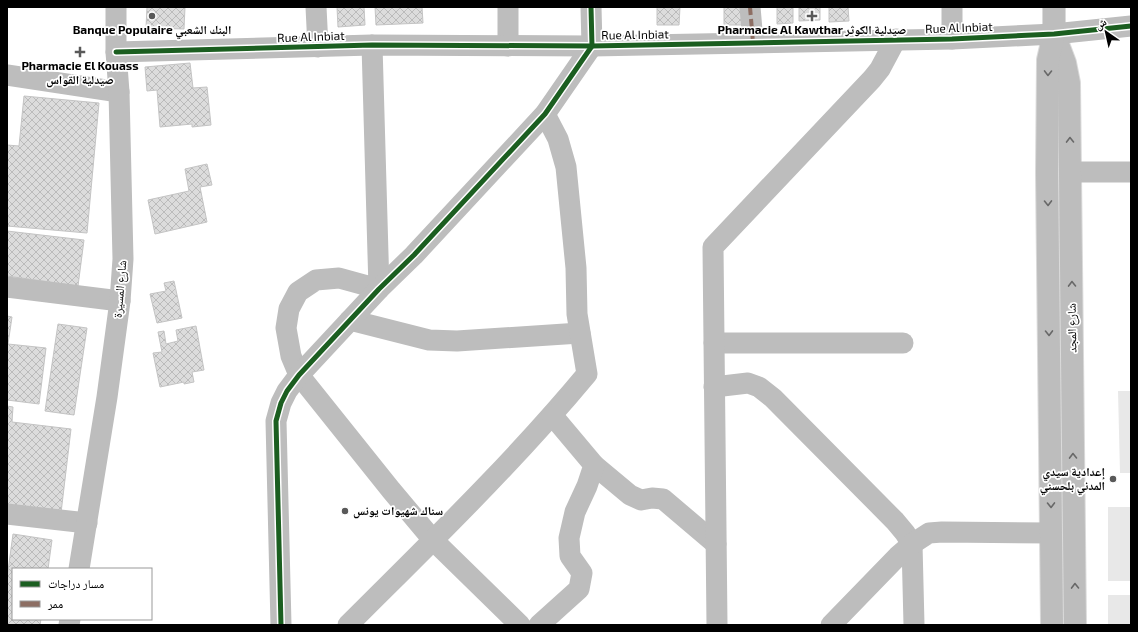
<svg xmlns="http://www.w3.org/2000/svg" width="1138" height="632" viewBox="0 0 1138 632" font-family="'Exo 2','Noto Naskh Arabic',sans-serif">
<defs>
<pattern id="building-cross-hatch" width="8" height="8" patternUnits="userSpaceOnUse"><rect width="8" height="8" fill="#dcdcdc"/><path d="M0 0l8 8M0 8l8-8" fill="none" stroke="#bbb"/></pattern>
</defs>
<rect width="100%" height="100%" fill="#fff"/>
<!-- grass -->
<g fill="#e8e8e8">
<path d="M 1118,391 L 1131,391 L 1131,473 L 1120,473 Z"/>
<rect x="1108" y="507" width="23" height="74"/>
<rect x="1108" y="595" width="23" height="30"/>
</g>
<!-- building -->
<g fill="url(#building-cross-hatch)" stroke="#c4c4c4">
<path d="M 147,7 L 185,7 L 184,29 L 146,28 Z"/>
<path d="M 337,7 L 364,7 L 365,25 L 338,27 Z"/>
<path d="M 375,7 L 422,7 L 423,23 L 376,25 Z"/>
<path d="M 657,7 L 680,7 L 679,25 L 657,25 Z"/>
<rect x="724" y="7" width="19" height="18"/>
<path d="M 777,7 L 793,7 L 793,23 L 777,24 Z"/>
<path d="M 799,7 L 820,7 L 820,20 L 799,21 Z"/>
<path d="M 829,7 L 848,7 L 849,21 L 829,22 Z"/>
<path d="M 190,63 L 193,88 L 207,87 L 211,125 L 192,127 L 192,124 L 160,127 L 157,90 L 147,91 L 145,67 Z"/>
<path d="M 24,96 L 99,103 L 87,233 L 7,226 L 7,145 L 19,146 Z"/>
<path d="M 207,164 L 212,185 L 200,187 L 207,222 L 155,234 L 148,200 L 189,191 L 185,169 Z"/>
<path d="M 7,231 L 84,240 L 78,286 L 7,276 Z"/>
<path d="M 174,281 L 182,318 L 157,323 L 150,294 L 166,291 L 164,283 Z"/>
<path d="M 7,316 L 12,317 L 8,344 L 46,348 L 39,404 L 7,400 Z"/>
<path d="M 58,324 L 87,328 L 74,415 L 45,411 Z"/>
<path d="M 196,326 L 204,370 L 192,372 L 194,382 L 184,384 L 184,382 L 160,387 L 153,353 L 162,352 L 158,332 L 164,331 L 166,344 L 178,341 L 176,330 Z"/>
<path d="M 7,406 L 13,407 L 12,422 L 71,429 L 61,513 L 7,507 Z"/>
<path d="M 13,534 L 52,540 L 48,569 L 13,569 L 13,619 L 41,619 L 40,625 L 7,625 L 7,578 Z"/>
</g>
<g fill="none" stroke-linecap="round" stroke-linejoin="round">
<!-- major casing -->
<g stroke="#dbdbdb" stroke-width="24">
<g id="major">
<path d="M 1054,34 L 1065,63 L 1069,83 L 1075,625"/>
<path d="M 1052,625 L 1047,173 L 1048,60 L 1054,34 L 1054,7"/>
</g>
</g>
<!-- minor -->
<g stroke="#bdbdbd" stroke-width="21">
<path d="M 316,7 L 318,47"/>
<path d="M 508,7 L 508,46"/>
<path d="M 750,7 L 753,42"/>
<path d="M 952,7 L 952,39"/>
<path d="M 372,45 L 379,289 L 339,278 L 316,280 L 298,292 L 289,309 L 286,328 L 291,356 L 299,375 L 391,490 L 433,540 L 520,625"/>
<path d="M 116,52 L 372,45 L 592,46 L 952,39 L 1054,34 L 1131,26"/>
<path d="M 7,75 L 119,92"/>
<path d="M 1070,172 L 1131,172"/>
<path d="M 7,287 L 120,301"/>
<path d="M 350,320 L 429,340 L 457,341 L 580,333"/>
<path d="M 714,343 L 903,343"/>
<path d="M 714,387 L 748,383 L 759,387 L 773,398 L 895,521 L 905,533 L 912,544 L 914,625"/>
<path d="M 594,465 L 630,495 L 641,500 L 652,498 L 663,499 L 716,544"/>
<path d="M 7,514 L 87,523"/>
<path d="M 79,569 L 107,397 L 120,301 L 123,259 L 119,92 L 116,52 L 116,7"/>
<path d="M 69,625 L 70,619"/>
<path d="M 281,625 L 276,421 L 281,403 L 287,391 L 299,375 L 379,289 L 414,255 L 545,114 L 592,46 L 591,7"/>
<path d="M 348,625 C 430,543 513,463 587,374 L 577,314 L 576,268 L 566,167 L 558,139 L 545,114"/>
<path d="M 539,625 L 579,589 L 582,573 L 570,556 L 569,538 L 575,512 L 587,486 L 594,465 L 552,415"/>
<path d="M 717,625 L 713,247 L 872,79 L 880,69 L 896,39"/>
<path d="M 831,625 L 898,556 L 912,544 L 929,533 L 942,532 L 1051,533"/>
</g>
<!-- major -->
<use href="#major" stroke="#bdbdbd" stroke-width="22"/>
<!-- quiet -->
<path stroke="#8d6e63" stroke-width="4" stroke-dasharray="8 4" stroke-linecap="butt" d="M 750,7 L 753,42"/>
<!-- cycleway casing -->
<g stroke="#fff" stroke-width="8">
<g id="cycleway">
<path d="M 116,52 L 372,45 L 592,46 L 952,39 L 1054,34 L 1131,26"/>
<path d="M 281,625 L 276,421 L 281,403 L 287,391 L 299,375 L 379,289 L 414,255 L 545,114 L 592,46 L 591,7"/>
</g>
</g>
<!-- cycleway -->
<use href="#cycleway" stroke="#1b5e20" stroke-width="5"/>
</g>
<!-- one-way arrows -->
<defs><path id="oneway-chevron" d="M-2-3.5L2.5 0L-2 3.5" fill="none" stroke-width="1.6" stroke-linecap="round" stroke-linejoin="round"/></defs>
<g stroke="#686868">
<use href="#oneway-chevron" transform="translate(1048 73) rotate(91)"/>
<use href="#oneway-chevron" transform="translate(1070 140) rotate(-91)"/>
<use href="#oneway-chevron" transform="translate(1048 203) rotate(89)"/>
<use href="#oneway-chevron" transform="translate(1072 284) rotate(-91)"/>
<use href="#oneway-chevron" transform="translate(1049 333) rotate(89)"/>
<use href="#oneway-chevron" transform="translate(1073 456) rotate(-91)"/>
<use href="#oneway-chevron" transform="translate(1051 505) rotate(89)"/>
<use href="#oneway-chevron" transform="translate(1075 586) rotate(-91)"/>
</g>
<!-- markers -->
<g fill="#595959" stroke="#fff" stroke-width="1.5">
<circle cx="152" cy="16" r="4"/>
<path d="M810 10h4v4h4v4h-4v4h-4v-4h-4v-4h4z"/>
<path d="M78 46h4v4h4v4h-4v4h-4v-4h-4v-4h4z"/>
<circle cx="1113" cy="479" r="4"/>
<circle cx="345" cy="511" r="4"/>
</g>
<g text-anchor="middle" stroke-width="3.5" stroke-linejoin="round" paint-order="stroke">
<!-- street labels -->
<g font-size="12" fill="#000" stroke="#fff">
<text transform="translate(959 28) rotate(-2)" y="4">Rue Al Inbiat</text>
<text transform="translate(635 35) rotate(-1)" y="4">Rue Al Inbiat</text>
<text transform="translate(311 37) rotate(-2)" y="4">Rue Al Inbiat</text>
<text transform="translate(120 289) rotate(-85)" y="4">شارع المسيرة</text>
<text transform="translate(1072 328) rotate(-91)" y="4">شارع المجد</text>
</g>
<!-- poi labels -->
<g font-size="12" font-weight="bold" fill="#000" stroke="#fff">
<text x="152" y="34">Banque Populaire البنك الشعبي</text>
<text x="812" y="34">Pharmacie Al Kawthar صيدلية الكوثر</text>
<text x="80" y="70">Pharmacie El Kouass<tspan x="80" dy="14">صيدلية القواس</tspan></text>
<text x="1105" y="476" text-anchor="end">إعدادية سيدي<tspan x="1105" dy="14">المدني بلحسني</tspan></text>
<text x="353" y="515" text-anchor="start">سناك شهيوات يونس</text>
</g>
</g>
<!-- border -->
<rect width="1138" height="632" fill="none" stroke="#000000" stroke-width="16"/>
<!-- legend -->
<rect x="12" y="568" width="140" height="52" fill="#ffffff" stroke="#999999"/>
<rect x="20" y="581" width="20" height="6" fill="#1b5e20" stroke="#999999"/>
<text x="48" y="588" font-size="12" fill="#000000">مسار دراجات</text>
<rect x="20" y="601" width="20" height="6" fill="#8d6e63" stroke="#999999"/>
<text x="48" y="608" font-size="12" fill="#000000">ممر</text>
<!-- north arrow -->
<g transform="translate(1106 32) rotate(326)" stroke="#ffffff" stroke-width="3" paint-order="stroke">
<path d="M0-3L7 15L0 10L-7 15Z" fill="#000000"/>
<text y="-6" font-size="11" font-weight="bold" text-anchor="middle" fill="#000000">ش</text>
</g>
</svg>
